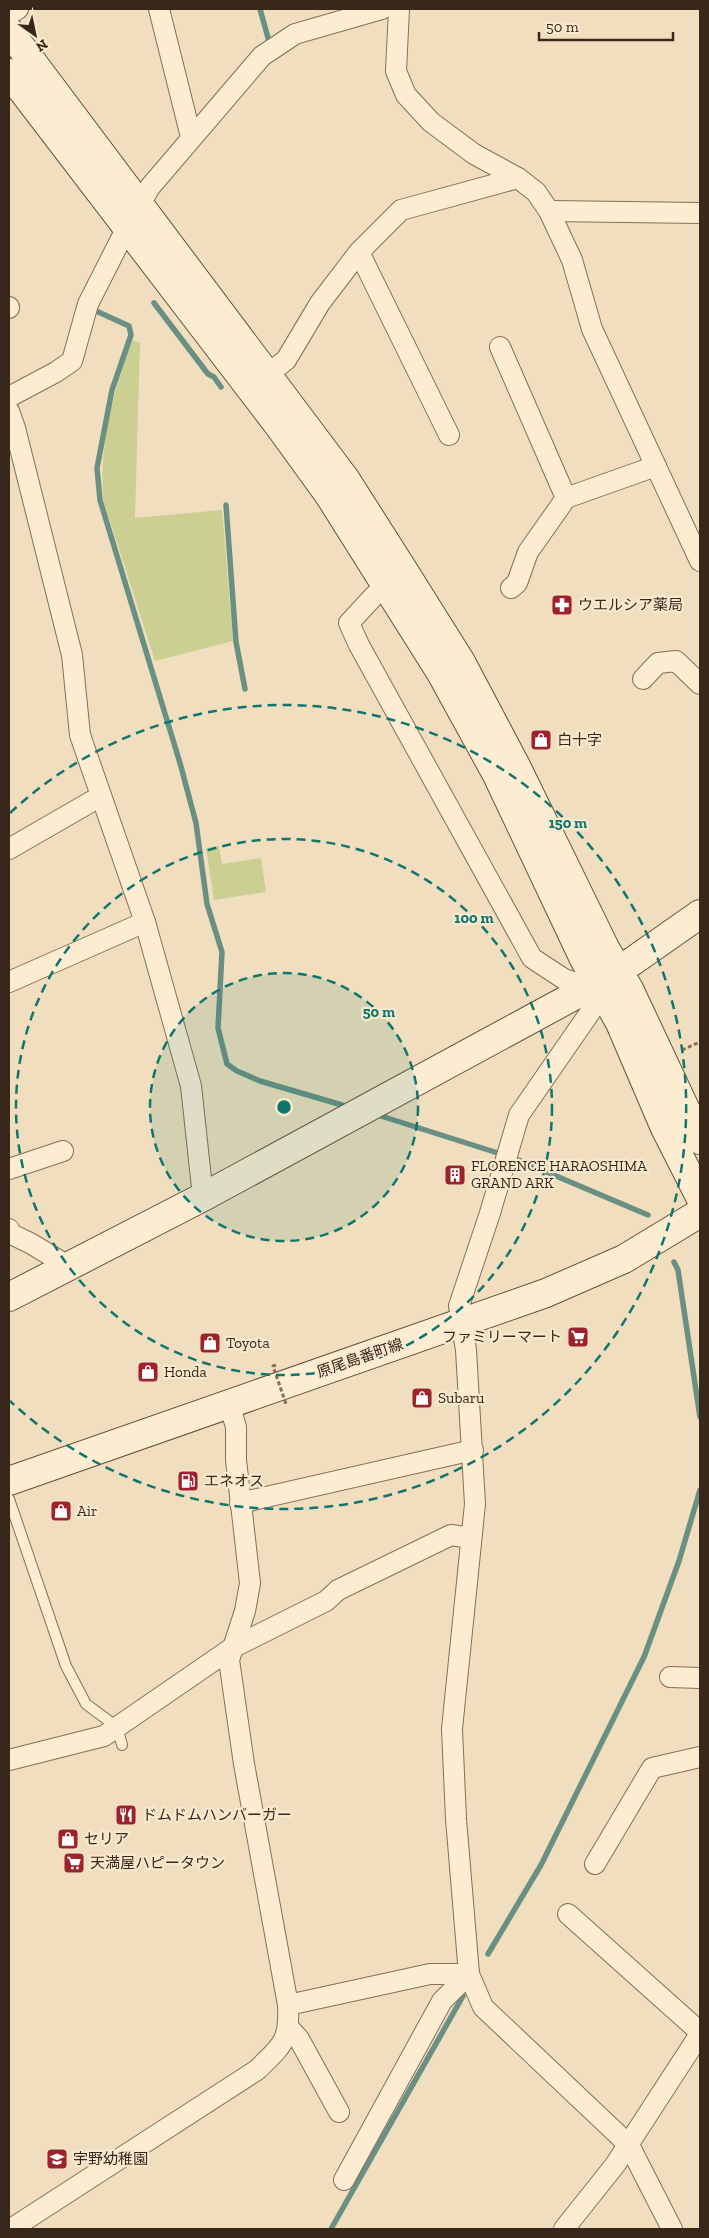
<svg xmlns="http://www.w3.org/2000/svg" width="709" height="2238" viewBox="0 0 709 2238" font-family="'Zilla Slab','Noto Sans JP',serif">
<rect width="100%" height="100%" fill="#f0debe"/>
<!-- green -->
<g fill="#cccf92">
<path d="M 132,340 L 140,343 L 135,518 L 222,510 L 233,641 L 155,661 L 103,499 C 99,444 114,391 132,340 Z"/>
<path d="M 219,846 L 222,864 L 261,858 L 266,892 L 214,900 L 206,848 Z"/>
</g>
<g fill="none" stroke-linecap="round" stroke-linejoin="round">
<!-- stream -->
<g stroke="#699083" stroke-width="5.5">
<path d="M 260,9 L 270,45"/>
<path d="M 154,303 L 208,374 L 214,377 L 221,387"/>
<path d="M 96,305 L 94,310 L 129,326 L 131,335 L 112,390 L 97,468 L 100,500 L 180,763 L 196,823 L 207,904 L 222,952 L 218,1028 L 227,1064 L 237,1071 L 260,1081 L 342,1105"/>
<path d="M 226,505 L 236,642 L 245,689"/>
<path d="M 381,1116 L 501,1154"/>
<path d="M 516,1159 L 648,1215"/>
<path d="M 674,1262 L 678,1270 L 700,1417"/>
<path d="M 488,1954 L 541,1865 L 644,1657 L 679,1561 L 700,1490"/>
<path d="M 331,2229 L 463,1996"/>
</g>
<!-- lane casing -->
<g stroke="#8a6e56" stroke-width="12">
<path id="lane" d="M 9,1499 L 66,1666 L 86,1704 L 117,1727 L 122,1745"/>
</g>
<!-- street casing -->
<g stroke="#8a6e56" stroke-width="22">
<g id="street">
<path d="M 159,9 L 191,137"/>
<path d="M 399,9 L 396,71 L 406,95 L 431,122 L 474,154 L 518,178 L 536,192 L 549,211 L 572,260 L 592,329 L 700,561"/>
<path d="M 9,14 L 18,9"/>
<path d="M 549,211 L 700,213"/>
<path d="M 359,252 L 449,435"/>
<path d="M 9,307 L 9,308"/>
<path d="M 500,347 L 566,498"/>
<path d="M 268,374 L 286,360 L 320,303 L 359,252 L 401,210 L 518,178"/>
<path d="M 9,397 L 56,372 L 72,361 L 88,304 L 126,229 L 150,187 L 262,56 L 295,34 L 382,9"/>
<path d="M 9,411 L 15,428 L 72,655 L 80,735 L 145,922 L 191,1086 L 203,1197"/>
<path d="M 386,586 L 374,596 L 349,623 L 359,645 L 532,958 L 564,979 L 589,987 L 591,1011 L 519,1115 L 490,1213 L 459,1306 L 466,1350 L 475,1504 L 452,1729 L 456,1819 L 469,1974 L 483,2007 L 629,2145 L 672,2229"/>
<path d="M 511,588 L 517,583 L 528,552 L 566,498 L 656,466"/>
<path d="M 643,679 L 658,663 L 676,661 L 700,684"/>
<path d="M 9,849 L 101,796"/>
<path d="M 9,982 L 145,922"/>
<path d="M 9,1169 L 63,1151"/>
<path d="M 9,1229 L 11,1234 L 30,1243 L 68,1266"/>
<path d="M 240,1503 L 473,1450"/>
<path d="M 670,1677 L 700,1678"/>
<path d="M 9,1760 L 104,1736 L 232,1648 L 326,1601 L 338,1590 L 451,1535 L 471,1538"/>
<path d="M 595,1864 L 652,1768 L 700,1757"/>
<path d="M 568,1914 L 700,2032"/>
<path d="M 288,2005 L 430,1974 L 469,1974"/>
<path d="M 289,2028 L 299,2039 L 339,2112"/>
<path d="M 344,2180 L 442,2001 L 469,1974"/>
<path d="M 11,2229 L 257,2070 C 282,2045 290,2042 288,2005 L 244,1764 L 229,1660 L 245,1611 L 250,1583 L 236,1460 L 236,1427 L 229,1403"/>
<path d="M 564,2229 L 615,2165 L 700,2034"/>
</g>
</g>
<!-- secondary casing -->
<g stroke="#6b4f39" stroke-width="30">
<g id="secondary">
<path d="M 9,31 L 346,480 L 402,568 L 461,662 L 516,766 L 605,948 L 629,989 L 700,1140"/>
<path d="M 9,73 L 279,426 L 329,495 L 441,673 L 497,775 L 584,959 L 620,1023 L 665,1128 L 700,1197"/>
<path d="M 9,1297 L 203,1197 L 581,992 L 633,961 L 700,914"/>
<path d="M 9,1481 L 546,1293 L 624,1259 L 700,1213"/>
</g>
</g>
<!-- path -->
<path stroke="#8a6e56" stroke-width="3" stroke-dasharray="4 2.5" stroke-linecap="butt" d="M 682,1050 L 700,1042"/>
<!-- lane -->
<use href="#lane" stroke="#fbecd2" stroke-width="10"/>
<!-- street -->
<use href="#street" stroke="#fbecd2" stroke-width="20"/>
<!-- secondary -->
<use href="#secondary" stroke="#fbecd2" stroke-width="28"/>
<!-- path-bridge -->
<path stroke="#8a6e56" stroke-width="3" stroke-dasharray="4 2.5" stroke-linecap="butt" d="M 276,1365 L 273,1366 L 286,1404 L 284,1404"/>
</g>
<!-- distance rings -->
<circle cx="284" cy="1107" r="134" fill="#0f766e" fill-opacity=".12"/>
<g fill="none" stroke="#0f766e" stroke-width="2.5" stroke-dasharray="9 6">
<circle cx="284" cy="1107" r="134"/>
<circle cx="284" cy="1107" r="268"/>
<path d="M10 813A402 402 0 1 1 10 1401"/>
</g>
<!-- icons -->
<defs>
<g id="pharmacy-square" transform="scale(1.125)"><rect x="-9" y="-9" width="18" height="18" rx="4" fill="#9c232c" stroke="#f7e9ce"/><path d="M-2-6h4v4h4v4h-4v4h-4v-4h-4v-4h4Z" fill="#fff"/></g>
<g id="shop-square" transform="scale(1.125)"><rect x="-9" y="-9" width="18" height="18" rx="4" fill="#9c232c" stroke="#f7e9ce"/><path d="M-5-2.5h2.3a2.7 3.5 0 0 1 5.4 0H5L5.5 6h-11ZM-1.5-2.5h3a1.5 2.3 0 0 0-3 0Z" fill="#fff"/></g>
<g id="building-square" transform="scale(1.125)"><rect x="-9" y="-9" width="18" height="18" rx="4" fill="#9c232c" stroke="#f7e9ce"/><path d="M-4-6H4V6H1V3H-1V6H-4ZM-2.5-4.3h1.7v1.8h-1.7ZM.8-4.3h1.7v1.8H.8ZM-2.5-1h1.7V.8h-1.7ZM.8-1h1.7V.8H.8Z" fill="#fff"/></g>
<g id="supermarket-square" transform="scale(1.125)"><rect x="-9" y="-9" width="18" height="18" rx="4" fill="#9c232c" stroke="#f7e9ce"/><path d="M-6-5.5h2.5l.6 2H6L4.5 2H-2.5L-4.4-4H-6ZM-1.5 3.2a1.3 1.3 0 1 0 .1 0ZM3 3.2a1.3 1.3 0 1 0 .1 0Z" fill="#fff"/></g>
<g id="fuel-square" transform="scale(1.125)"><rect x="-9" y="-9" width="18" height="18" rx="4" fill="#9c232c" stroke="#f7e9ce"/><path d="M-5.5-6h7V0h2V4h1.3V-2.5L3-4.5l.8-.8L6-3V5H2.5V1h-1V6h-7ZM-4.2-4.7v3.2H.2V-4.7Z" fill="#fff"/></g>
<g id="restaurant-square" transform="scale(1.125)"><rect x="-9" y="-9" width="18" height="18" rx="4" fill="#9c232c" stroke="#f7e9ce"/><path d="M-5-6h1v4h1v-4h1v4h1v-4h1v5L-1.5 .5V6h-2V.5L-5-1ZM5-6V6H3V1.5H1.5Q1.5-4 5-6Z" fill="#fff"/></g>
<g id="school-square" transform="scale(1.125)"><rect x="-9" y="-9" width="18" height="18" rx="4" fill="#9c232c" stroke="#f7e9ce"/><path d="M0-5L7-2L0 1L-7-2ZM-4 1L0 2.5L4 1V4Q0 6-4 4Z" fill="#fff"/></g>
</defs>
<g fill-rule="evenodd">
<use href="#pharmacy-square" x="562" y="605"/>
<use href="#shop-square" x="541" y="740"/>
<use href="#building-square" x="455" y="1175"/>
<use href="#supermarket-square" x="578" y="1337"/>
<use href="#shop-square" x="210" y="1343"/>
<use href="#shop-square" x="148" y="1372"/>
<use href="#shop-square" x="422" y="1398"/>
<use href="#fuel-square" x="188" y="1481"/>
<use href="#shop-square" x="61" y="1511"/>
<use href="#restaurant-square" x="126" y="1815"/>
<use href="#shop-square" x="68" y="1839"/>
<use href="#supermarket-square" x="74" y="1863"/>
<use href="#school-square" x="57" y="2159"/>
</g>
<g text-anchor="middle" stroke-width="4.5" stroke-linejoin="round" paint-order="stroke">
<!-- poi labels -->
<g font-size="15" fill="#38271b" stroke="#f7e9ce" text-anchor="start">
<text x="578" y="610">ウエルシア薬局</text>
<text x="557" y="745">白十字</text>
<text x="471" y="1171">FLORENCE HARAOSHIMA<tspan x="471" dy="17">GRAND ARK</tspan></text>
<text x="562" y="1342" text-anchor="end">ファミリーマート</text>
<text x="226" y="1348">Toyota</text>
<text x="164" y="1377">Honda</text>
<text x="438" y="1403">Subaru</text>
<text x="204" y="1486">エネオス</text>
<text x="77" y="1516">Air</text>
<text x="142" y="1820">ドムドムハンバーガー</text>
<text x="84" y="1844">セリア</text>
<text x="90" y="1868">天満屋ハピータウン</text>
<text x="73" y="2164">宇野幼稚園</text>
</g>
<!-- street labels -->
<g font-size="15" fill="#38271b" stroke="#f7e9ce">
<text transform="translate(360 1358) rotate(-19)" y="5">原尾島番町線</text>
</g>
</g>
<circle cx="284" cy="1107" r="8" fill="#0f766e" stroke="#f7e9ce" stroke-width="2.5"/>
<g font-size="15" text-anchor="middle" font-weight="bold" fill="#0f766e" stroke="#f7e9ce" stroke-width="4.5" stroke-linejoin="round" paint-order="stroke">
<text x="568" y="828">150 m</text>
<text x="474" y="923">100 m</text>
<text x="379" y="1017">50 m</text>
</g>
<!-- border -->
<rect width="709" height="2238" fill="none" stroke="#38271b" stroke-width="20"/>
<!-- north arrow -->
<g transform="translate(35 35) rotate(147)" stroke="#f7e9ce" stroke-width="4" paint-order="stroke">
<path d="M0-4L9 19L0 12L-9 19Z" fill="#38271b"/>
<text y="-8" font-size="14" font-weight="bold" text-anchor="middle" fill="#38271b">N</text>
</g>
<!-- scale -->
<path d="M539 32v8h134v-8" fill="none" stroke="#38271b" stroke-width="2.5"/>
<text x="546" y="32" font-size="15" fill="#38271b" stroke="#f7e9ce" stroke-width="4" paint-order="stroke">50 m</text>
</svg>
